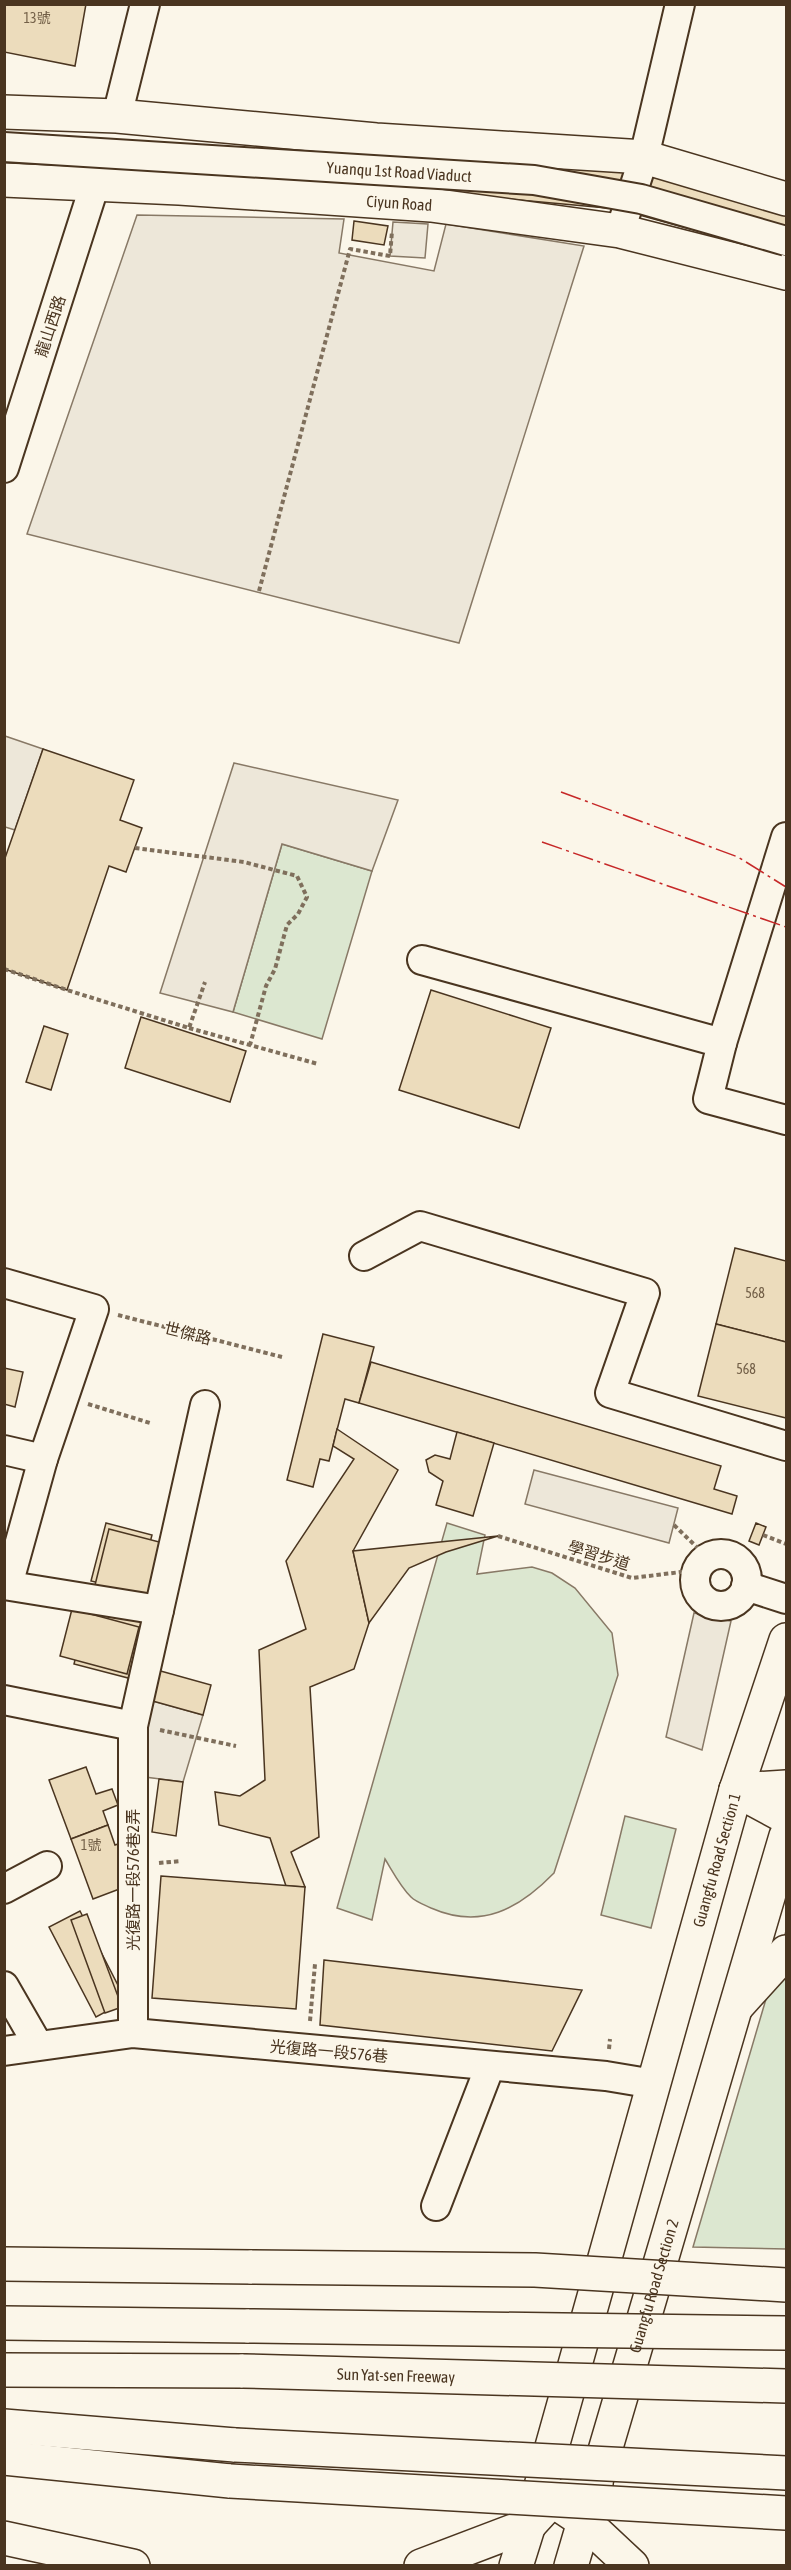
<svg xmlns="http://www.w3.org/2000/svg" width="791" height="2570" viewBox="0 0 791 2570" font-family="'Asap Condensed','Noto Sans TC',sans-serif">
<rect width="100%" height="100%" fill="#fbf6e9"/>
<!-- green -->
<g fill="#dce7d0" stroke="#887966" stroke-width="1.5">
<path d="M 282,844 L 372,871 L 322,1039 L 233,1012 Z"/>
<path d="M 447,1523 L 485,1535 L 477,1574 L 532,1567 L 552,1573 L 575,1588 L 612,1633 L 618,1675 L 554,1873 C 519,1909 481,1930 431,1908 C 425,1905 416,1902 411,1897 C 400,1886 393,1872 385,1859 L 372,1920 L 337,1908 Z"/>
<path d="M 625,1816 L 676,1829 L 651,1928 L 601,1915 Z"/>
<path d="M 786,1931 L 786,2249 L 693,2247 Z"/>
</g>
<!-- parking -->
<g fill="#ede7d9" stroke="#887966" stroke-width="1.5">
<path d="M 137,215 L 344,219 L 339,253 L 434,271 L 446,224 L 584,246 L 459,643 L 27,534 Z"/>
<path d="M 393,222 L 428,224 L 425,258 L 390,256 Z"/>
<path d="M 5,736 L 43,749 L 15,830 L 5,827 Z"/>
<path d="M 234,763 L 398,800 L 372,871 L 282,844 L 233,1012 L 160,993 Z"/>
<path d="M 534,1470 L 678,1508 L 669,1543 L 525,1504 Z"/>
<path d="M 694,1613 L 731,1621 L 702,1750 L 666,1737 Z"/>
<path d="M 149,1700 L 203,1715 L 183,1782 L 145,1777 L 144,1728 Z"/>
</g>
<!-- building -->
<g fill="#ecdcbc" stroke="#4a3520" stroke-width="1.5">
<path d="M 4,4 L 86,4 L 75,66 L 4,52 Z"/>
<path d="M 430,147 L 619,167 L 786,211 L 786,256 L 618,209 L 430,192 Z"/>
<path d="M 354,221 L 388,226 L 384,245 L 352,240 Z"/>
<path d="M 43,749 L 134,780 L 120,820 L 142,828 L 126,872 L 109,866 L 67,990 L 4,969 L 4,861 Z"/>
<path d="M 431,990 L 551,1028 L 519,1128 L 399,1090 Z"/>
<path d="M 141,1017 L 246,1051 L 230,1102 L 125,1068 Z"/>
<path d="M 44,1026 L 68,1034 L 51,1090 L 26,1082 Z"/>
<path d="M 735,1248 L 786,1261 L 786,1342 L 716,1324 Z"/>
<path d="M 716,1324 L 786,1342 L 786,1418 L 698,1396 Z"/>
<path d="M 323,1334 L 374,1347 L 359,1403 L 345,1399 L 329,1461 L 320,1459 L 313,1487 L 287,1480 Z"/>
<path d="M 371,1362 L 721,1466 L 714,1489 L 737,1496 L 732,1514 L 359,1403 Z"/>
<path d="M 4,1368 L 23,1372 L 15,1407 L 4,1404 Z"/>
<path d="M 337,1429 L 398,1470 L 353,1551 L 369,1623 L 354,1669 L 310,1687 L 319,1837 L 291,1852 L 305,1887 L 286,1886 L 270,1838 L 219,1825 L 215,1792 L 240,1796 L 265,1780 L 259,1650 L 306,1629 L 286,1561 L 354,1459 L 333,1446 Z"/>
<path d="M 457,1432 L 494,1443 L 473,1516 L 436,1505 L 443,1481 L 429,1472 L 426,1460 L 435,1455 L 450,1459 Z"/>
<path d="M 106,1523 L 152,1535 L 137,1592 L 91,1581 Z"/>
<path d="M 756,1523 L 766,1527 L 759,1545 L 749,1541 Z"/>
<path d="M 109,1529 L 167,1544 L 152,1604 L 94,1589 Z"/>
<path d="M 498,1536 L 446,1552 L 409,1568 L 369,1623 L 353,1551 Z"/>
<path d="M 89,1605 L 147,1620 L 132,1679 L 74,1664 Z"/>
<path d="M 72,1609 L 139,1627 L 127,1674 L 60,1656 Z"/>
<path d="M 157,1670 L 211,1685 L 203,1715 L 149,1700 Z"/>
<path d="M 86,1767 L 96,1794 L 112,1789 L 118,1805 L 103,1811 L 108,1825 L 71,1839 L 49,1780 Z"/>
<path d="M 159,1779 L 183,1782 L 176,1836 L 152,1832 Z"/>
<path d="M 108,1825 L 115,1845 L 121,1843 L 130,1885 L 93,1899 L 71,1839 Z"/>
<path d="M 161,1876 L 305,1887 L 296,2009 L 152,1998 Z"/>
<path d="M 80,1911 L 126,2001 L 96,2017 L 49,1927 Z"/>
<path d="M 87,1914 L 122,2007 L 105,2013 L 71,1920 Z"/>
<path d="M 324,1960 L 582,1990 L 552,2051 L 320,2025 Z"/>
</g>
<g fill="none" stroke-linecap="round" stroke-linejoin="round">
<!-- minor casing -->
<g stroke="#4a3520" stroke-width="32">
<g id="minor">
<path d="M 117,116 L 145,4"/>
<path d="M 620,231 L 644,157 L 680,4"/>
<path d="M 4,468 L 95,184"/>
<path d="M 422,960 L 722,1043 L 708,1099 L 786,1120"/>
<path d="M 722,1043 L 786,837"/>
<path d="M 364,1256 L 420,1226 L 645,1293 L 610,1393 L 786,1446"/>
<path d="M 4,1283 L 94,1309 L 43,1459 L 8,1585"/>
<path d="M 4,1450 L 43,1459"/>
<circle cx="721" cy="1580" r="26"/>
<path d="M 4,1585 L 159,1610"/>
<path d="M 746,1586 L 786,1599"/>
<path d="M 4,1700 L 133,1726"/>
<path d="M 4,1889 L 47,1866"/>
<path d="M 4,1986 L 38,2045"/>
<path d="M 133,2033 L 133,1726 L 205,1405"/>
<path d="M 4,2051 L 133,2033 L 606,2076 L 654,2084"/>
<path d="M 436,2206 L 490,2066"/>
</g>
</g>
<!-- major casing -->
<g stroke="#4a3520" stroke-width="36">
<g id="major">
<path d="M 4,112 L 117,116 L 376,140 L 644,157 L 786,199"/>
<path id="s1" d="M 4,180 L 179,188 L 431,205 L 620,231 L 786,273"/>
<path id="s2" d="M 516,2566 L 541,2486 L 736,1790 L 786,1640"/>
<path id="s3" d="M 571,2566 L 786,1836"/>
</g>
</g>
<!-- highway casing -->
<g stroke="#4a3520" stroke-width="36">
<g id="highway">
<path d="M 736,1790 L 786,1817"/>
<path d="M 736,1790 L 786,1787"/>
<path d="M 738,2005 L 786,1952"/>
<path d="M 4,2264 L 252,2267"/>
<path d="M 4,2323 L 249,2326"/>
<path d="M 4,2370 L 243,2371"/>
<path d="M 4,2426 L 235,2445"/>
<path d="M 4,2458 L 230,2481"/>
<path d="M 544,2490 L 552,2500 L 585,2522 L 632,2566"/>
<path d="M 4,2538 L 133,2566"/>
<path d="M 421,2566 L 529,2525 L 552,2500 L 596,2485"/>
</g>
</g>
<!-- path -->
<g stroke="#7f6f5c" stroke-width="4" stroke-dasharray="4.5 3" stroke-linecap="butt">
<path d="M 259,591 L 350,249 L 390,256 L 392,231"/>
<path d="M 135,848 L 244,862 L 297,876 L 307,897 L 298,914 L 287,925 L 275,969 L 266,986 L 250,1045"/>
<path d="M 4,969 L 67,990 L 189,1028 L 205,982"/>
<path d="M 189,1028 L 318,1064"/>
<path d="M 118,1315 L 282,1357"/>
<path d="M 88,1404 L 150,1423"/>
<path d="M 674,1525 L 708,1558"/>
<path d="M 763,1535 L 786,1544"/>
<path d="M 498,1536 L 632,1578 L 697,1570"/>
<path d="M 160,1730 L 236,1746"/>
<path d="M 159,1863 L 181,1861"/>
<path d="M 310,2021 L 315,1964"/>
<path d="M 609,2049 L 610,2039"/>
</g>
<!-- minor -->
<use href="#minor" stroke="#fbf6e9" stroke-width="28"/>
<!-- major -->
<use href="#major" stroke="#fbf6e9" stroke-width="33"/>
<!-- highway -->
<use href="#highway" stroke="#fbf6e9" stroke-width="33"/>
<!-- minor-bridge casing -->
<g stroke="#4a3520" stroke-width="32" stroke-linecap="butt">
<g id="minor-bridge">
<path id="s4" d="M 4,147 L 534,180 L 641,199 L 786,241"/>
</g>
</g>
<!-- highway-bridge casing -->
<g stroke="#4a3520" stroke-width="36" stroke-linecap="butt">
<g id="highway-bridge">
<path d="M 252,2267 L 535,2270 L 786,2285"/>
<path d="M 249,2326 L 786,2333"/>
<path id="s5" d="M 243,2371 L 786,2386"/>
<path d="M 235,2445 L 786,2473"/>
<path d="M 230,2481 L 786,2513"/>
</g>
</g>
<!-- minor-bridge -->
<use href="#minor-bridge" stroke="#fbf6e9" stroke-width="28"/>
<!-- highway-bridge -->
<use href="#highway-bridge" stroke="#fbf6e9" stroke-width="33"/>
<!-- power -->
<g stroke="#c62828" stroke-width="1.5" stroke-dasharray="21 4.5 3 4.5" stroke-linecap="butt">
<path d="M 561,792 L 738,857 L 786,887"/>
<path d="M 542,842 L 786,927"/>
</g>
</g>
<g text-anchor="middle" stroke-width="4.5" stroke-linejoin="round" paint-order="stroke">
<!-- number labels -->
<g font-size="14" fill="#725f47">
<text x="37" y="23">13號</text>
<text x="755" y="1298">568</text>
<text x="746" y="1374">568</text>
<text x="91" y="1850">1號</text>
</g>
<!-- street labels -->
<g font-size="16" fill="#4a3520" stroke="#fbf6e9">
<text dy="6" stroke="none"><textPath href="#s4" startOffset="396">Yuanqu 1st Road Viaduct</textPath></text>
<text dy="6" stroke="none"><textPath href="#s1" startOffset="396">Ciyun Road</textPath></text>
<text transform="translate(50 326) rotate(-72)" y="6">龍山西路</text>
<text transform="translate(188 1333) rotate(14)" y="6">世傑路</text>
<text transform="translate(599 1555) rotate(17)" y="6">學習步道</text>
<text dy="6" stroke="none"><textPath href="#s2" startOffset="734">Guangfu Road Section 1</textPath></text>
<text transform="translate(133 1880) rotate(-90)" y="6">光復路一段576巷2弄</text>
<text transform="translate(329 2051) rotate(5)" y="6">光復路一段576巷</text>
<text dy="6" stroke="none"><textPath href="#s3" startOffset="292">Guangfu Road Section 2</textPath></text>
<text dy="6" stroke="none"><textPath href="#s5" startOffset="153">Sun Yat-sen Freeway</textPath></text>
</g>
</g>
<!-- border -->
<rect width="791" height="2570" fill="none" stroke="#4a3520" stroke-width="12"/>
</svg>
